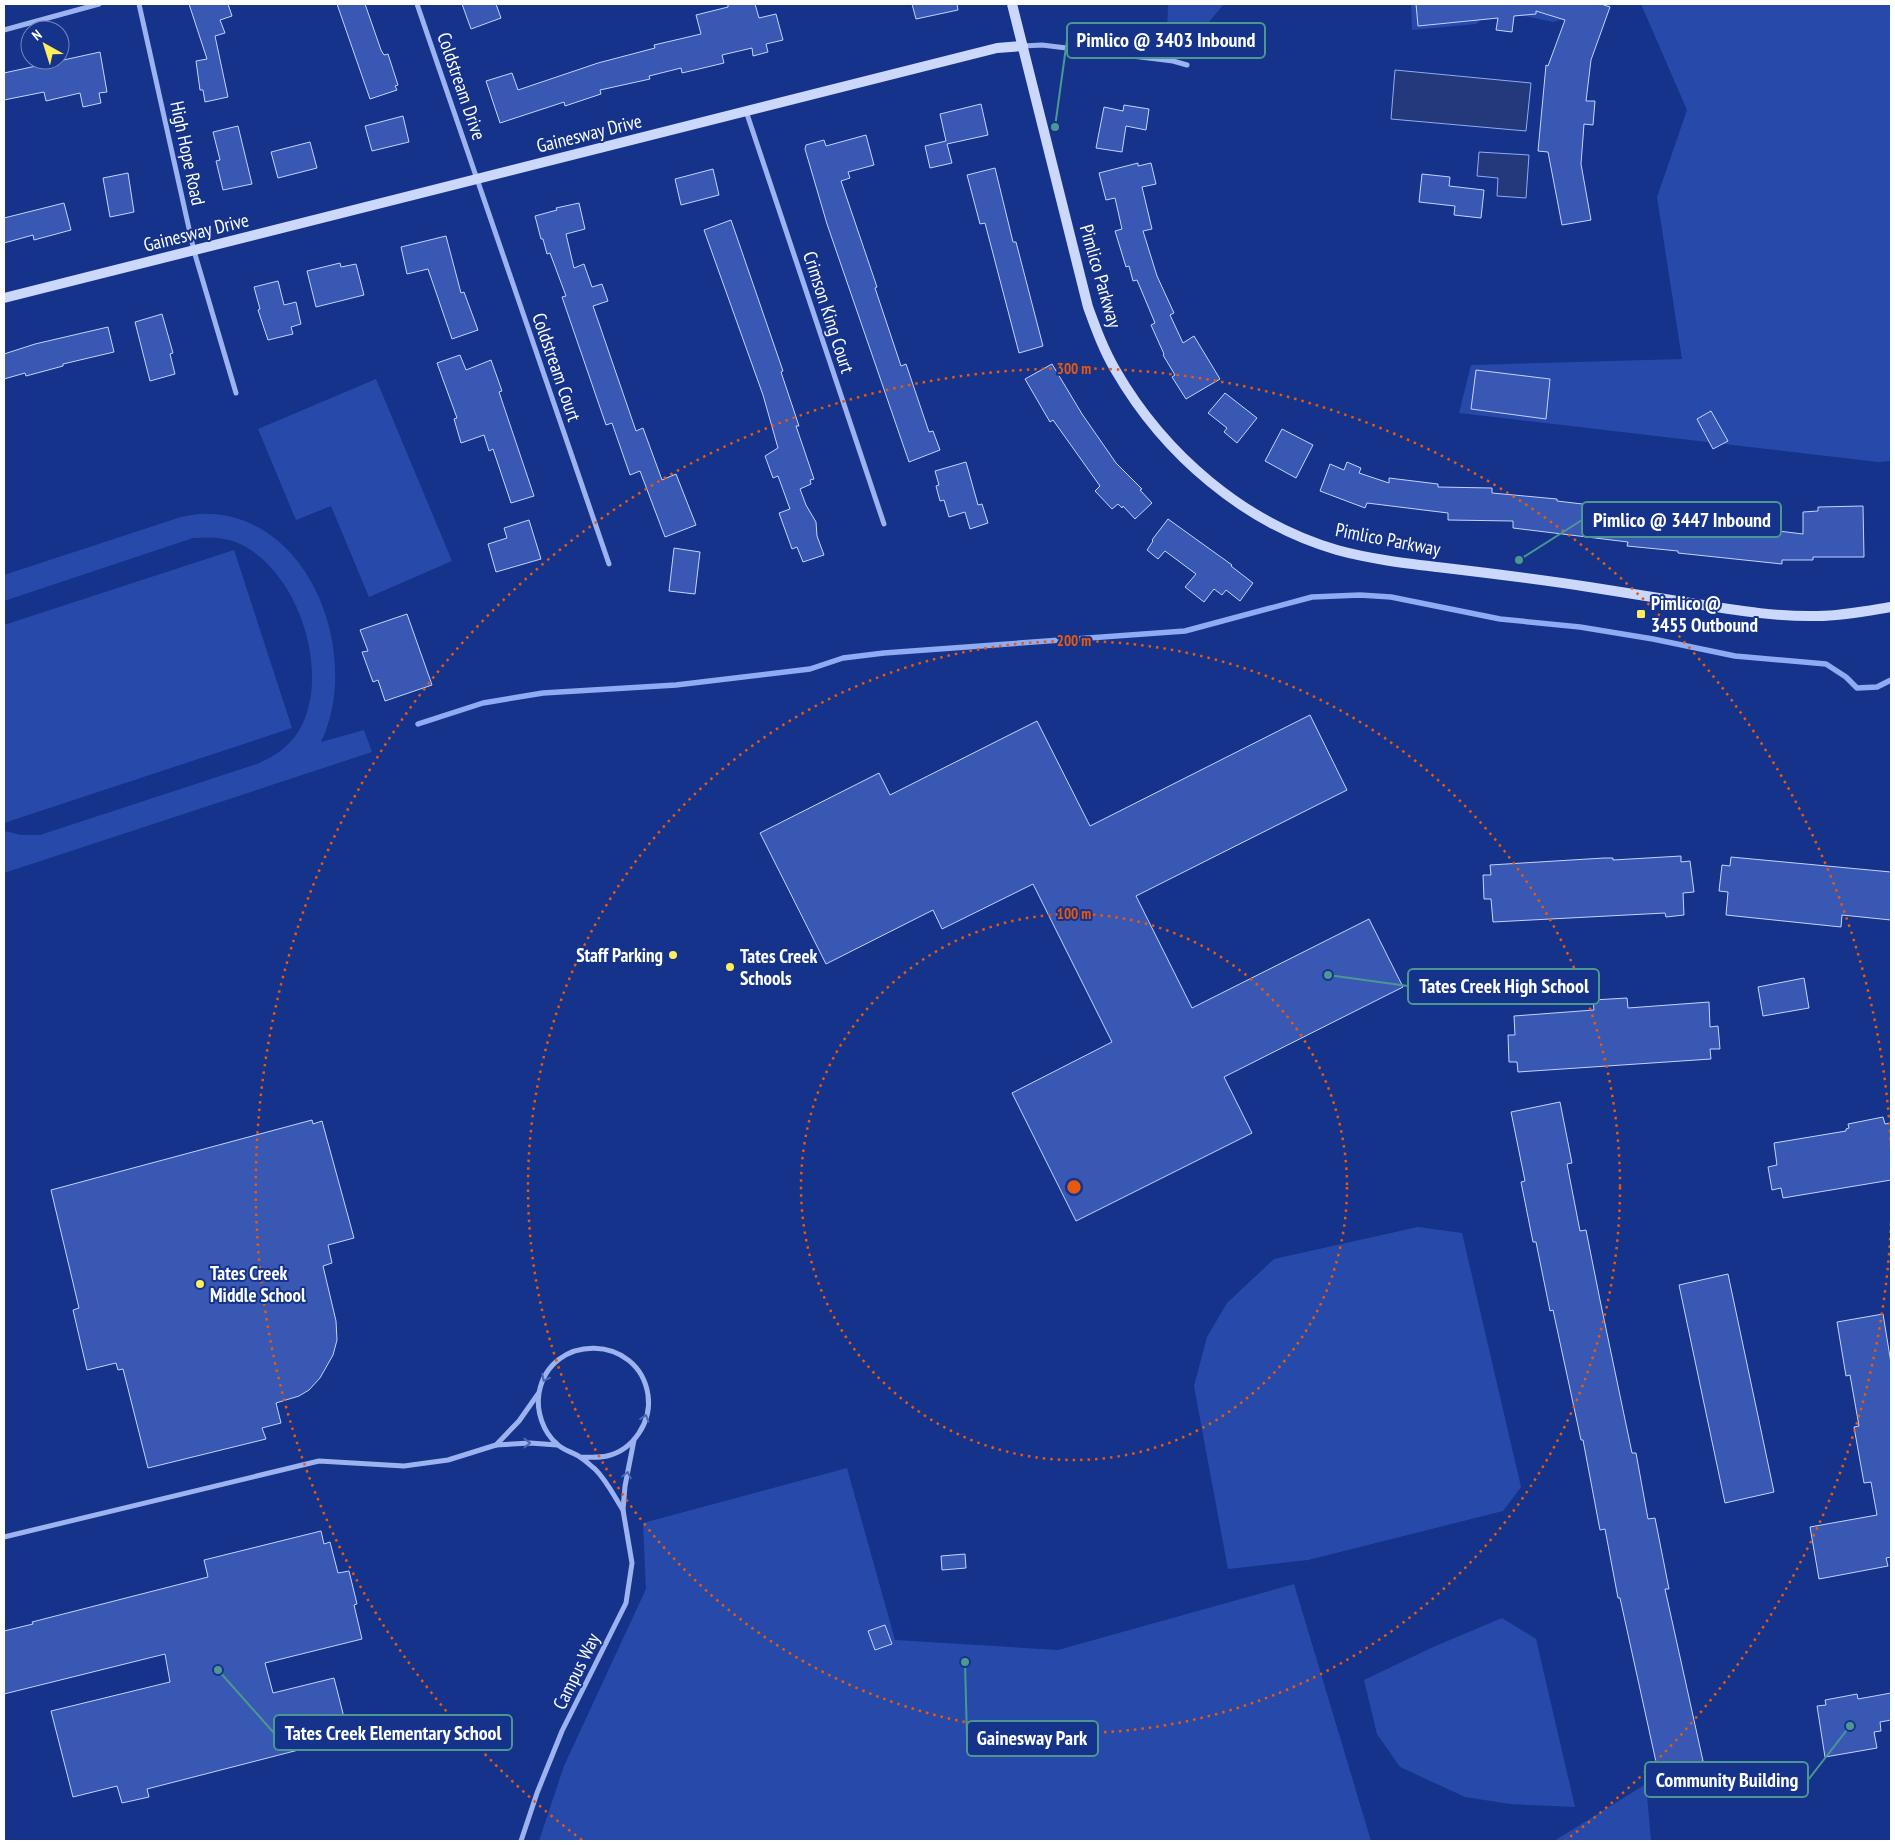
<svg xmlns="http://www.w3.org/2000/svg" width="1895" height="1845" viewBox="0 0 1895 1845" font-family="'PT Sans Narrow',sans-serif">
<rect width="100%" height="100%" fill="#15338b"/>
<!-- green -->
<g fill="#274aaa">
<path d="M 1168,4 L 1224,4 L 1202,30 L 1167,37 Z"/>
<path d="M 1411,4 L 1615,4 L 1553,22 L 1493,9 L 1476,24 L 1412,30 Z"/>
<path d="M 1641,4 L 1891,4 L 1891,461 L 1878,462 L 1459,413 L 1471,365 L 1682,359 L 1657,197 L 1687,110 Z"/>
<path d="M 376,379 L 452,561 L 369,597 L 331,506 L 296,520 L 258,429 Z"/>
<path d="M 198,514 C 309,508 363,654 321,742 L 364,730 L 372,752 L 4,873 L 4,831 L 21,835 L 40,835 L 257,764 C 276,756 293,744 302,725 C 330,668 297,569 238,543 C 224,537 208,537 193,538 L 4,601 L 4,575 L 181,517 Z"/>
<path d="M 234,550 L 292,728 L 4,823 L 4,625 Z"/>
<path d="M 1418,1227 L 1462,1233 L 1521,1487 L 1503,1511 L 1308,1560 L 1228,1569 L 1194,1386 L 1207,1337 L 1227,1303 L 1274,1259 Z"/>
<path d="M 847,1468 L 895,1640 L 1058,1650 L 1294,1584 L 1371,1841 L 539,1841 L 564,1766 L 646,1589 L 643,1523 Z"/>
<path d="M 1502,1618 L 1536,1639 L 1575,1807 L 1510,1804 L 1465,1797 L 1400,1767 L 1377,1734 L 1364,1680 L 1431,1648 Z"/>
<path d="M 1646,1784 L 1651,1841 L 1554,1841 Z"/>
</g>
<!-- water -->
<g fill="#23397c" stroke="#8fabf3">
<path d="M 1395,70 L 1531,83 L 1526,131 L 1391,119 Z"/>
<path d="M 1479,152 L 1529,155 L 1526,198 L 1497,196 L 1498,178 L 1477,176 Z"/>
</g>
<g fill="none" stroke-linecap="round" stroke-linejoin="round">
<!-- stream -->
<path stroke="#8fabf3" stroke-width="5.5" d="M 418,724 L 483,703 L 543,693 L 676,685 L 810,669 L 843,658 L 884,653 L 1185,631 L 1312,597 L 1360,595 L 1391,597 L 1500,619 L 1580,627 L 1653,639 L 1735,656 L 1826,664 L 1846,677 L 1857,688 L 1877,687 L 1891,680"/>
</g>
<!-- building -->
<g fill="#3858b3" stroke="#c4d3fb">
<path d="M 189,4 L 228,4 L 232,16 L 220,20 L 225,33 L 215,36 L 228,97 L 205,102 L 203,90 L 200,90 L 196,61 L 207,59 Z"/>
<path d="M 337,4 L 365,4 L 381,50 L 384,55 L 388,54 L 398,85 L 395,86 L 397,90 L 370,99 Z"/>
<path d="M 462,4 L 496,4 L 501,18 L 471,29 Z"/>
<path d="M 728,4 L 755,4 L 759,18 L 776,14 L 783,40 L 766,44 L 768,52 L 753,56 L 752,48 L 722,55 L 724,63 L 682,73 L 681,68 L 649,76 L 650,79 L 600,90 L 601,94 L 565,106 L 564,102 L 500,123 L 486,81 L 512,73 L 518,90 L 598,63 L 655,48 L 654,45 L 701,34 L 696,15 L 728,7 Z"/>
<path d="M 912,4 L 957,4 L 958,10 L 916,19 Z"/>
<path d="M 1416,4 L 1601,4 L 1610,7 L 1591,60 L 1586,101 L 1595,101 L 1593,125 L 1584,124 L 1581,164 L 1591,220 L 1562,225 L 1548,152 L 1538,151 L 1546,65 L 1548,66 L 1565,20 L 1536,11 L 1536,14 L 1514,16 L 1512,32 L 1496,30 L 1498,18 L 1418,26 Z"/>
<path d="M 100,52 L 107,92 L 99,93 L 101,103 L 83,107 L 80,93 L 46,101 L 44,92 L 4,100 L 4,73 Z"/>
<path d="M 981,104 L 988,135 L 947,144 L 952,163 L 930,168 L 925,146 L 946,141 L 940,114 Z"/>
<path d="M 1124,105 L 1149,109 L 1146,130 L 1126,126 L 1122,152 L 1096,148 L 1104,107 L 1123,111 Z"/>
<path d="M 403,116 L 409,142 L 372,151 L 365,126 Z"/>
<path d="M 238,126 L 252,184 L 223,190 L 216,161 L 220,160 L 213,132 Z"/>
<path d="M 866,135 L 874,165 L 848,172 L 850,178 L 841,181 L 877,287 L 875,288 L 901,366 L 906,364 L 929,432 L 933,431 L 940,450 L 909,462 L 827,224 L 805,149 L 806,145 L 824,140 L 826,146 Z"/>
<path d="M 310,142 L 317,168 L 278,178 L 271,152 Z"/>
<path d="M 1138,163 L 1138,166 L 1151,163 L 1156,184 L 1142,187 L 1152,229 L 1143,231 L 1157,276 L 1174,313 L 1170,315 L 1183,343 L 1194,336 L 1220,379 L 1186,399 L 1172,377 L 1175,375 L 1163,355 L 1164,354 L 1151,325 L 1155,323 L 1137,280 L 1133,281 L 1129,266 L 1126,267 L 1115,231 L 1122,229 L 1115,198 L 1106,200 L 1099,173 Z"/>
<path d="M 995,168 L 1013,242 L 1016,242 L 1043,346 L 1019,353 L 985,223 L 980,224 L 967,175 Z"/>
<path d="M 713,169 L 719,195 L 681,205 L 675,179 Z"/>
<path d="M 128,173 L 134,212 L 110,217 L 103,178 Z"/>
<path d="M 1422,174 L 1450,177 L 1449,186 L 1484,190 L 1481,218 L 1454,215 L 1455,206 L 1419,202 Z"/>
<path d="M 64,203 L 71,230 L 34,240 L 33,235 L 4,243 L 4,218 Z"/>
<path d="M 579,203 L 585,229 L 566,234 L 574,268 L 584,264 L 592,287 L 602,284 L 608,301 L 593,306 L 636,431 L 643,428 L 662,480 L 676,474 L 696,525 L 665,537 L 640,471 L 630,475 L 612,423 L 606,425 L 562,297 L 566,296 L 550,253 L 547,254 L 543,239 L 541,239 L 535,216 L 557,210 L 556,208 Z"/>
<path d="M 731,220 L 783,371 L 781,372 L 799,426 L 796,426 L 814,479 L 810,480 L 811,484 L 800,489 L 806,505 L 816,522 L 817,536 L 824,555 L 803,562 L 797,547 L 792,549 L 779,513 L 790,509 L 778,476 L 773,478 L 765,456 L 778,448 L 763,395 L 704,230 Z"/>
<path d="M 446,236 L 461,293 L 464,292 L 478,330 L 452,339 L 428,269 L 407,274 L 401,247 Z"/>
<path d="M 340,263 L 341,267 L 356,264 L 364,295 L 316,307 L 307,271 Z"/>
<path d="M 278,281 L 284,305 L 296,302 L 301,324 L 291,327 L 293,334 L 268,340 L 258,310 L 260,309 L 254,287 Z"/>
<path d="M 162,314 L 173,353 L 170,354 L 175,374 L 150,381 L 135,322 Z"/>
<path d="M 108,327 L 114,352 L 63,364 L 63,366 L 26,376 L 25,373 L 4,379 L 4,354 L 35,344 Z"/>
<path d="M 460,355 L 466,370 L 491,360 L 502,391 L 499,392 L 534,496 L 511,503 L 493,449 L 489,451 L 484,435 L 461,443 L 454,419 L 457,418 L 437,363 Z"/>
<path d="M 1052,364 L 1082,414 L 1116,463 L 1142,489 L 1140,490 L 1152,503 L 1135,519 L 1123,506 L 1122,508 L 1118,504 L 1112,509 L 1095,491 L 1100,486 L 1053,420 L 1050,422 L 1025,379 Z"/>
<path d="M 1476,370 L 1550,379 L 1546,419 L 1471,409 Z"/>
<path d="M 1225,393 L 1257,418 L 1237,443 L 1224,432 L 1227,428 L 1208,413 Z"/>
<path d="M 1711,411 L 1728,441 L 1713,449 L 1697,419 Z"/>
<path d="M 1282,429 L 1313,445 L 1296,478 L 1265,461 Z"/>
<path d="M 966,462 L 978,505 L 982,504 L 988,523 L 970,529 L 965,512 L 949,517 L 944,500 L 940,501 L 936,486 L 939,485 L 935,471 Z"/>
<path d="M 1347,462 L 1361,468 L 1359,473 L 1389,483 L 1389,478 L 1438,484 L 1438,487 L 1492,488 L 1492,493 L 1557,499 L 1557,501 L 1608,507 L 1607,510 L 1803,534 L 1803,512 L 1818,511 L 1818,507 L 1863,506 L 1864,557 L 1813,557 L 1813,560 L 1782,560 L 1782,564 L 1678,553 L 1678,551 L 1627,546 L 1628,542 L 1513,528 L 1513,521 L 1448,520 L 1448,513 L 1367,503 L 1365,508 L 1320,491 L 1330,464 L 1344,470 Z"/>
<path d="M 1168,519 L 1232,565 L 1231,566 L 1253,583 L 1240,601 L 1226,590 L 1222,595 L 1214,589 L 1204,602 L 1185,587 L 1196,574 L 1165,551 L 1158,559 L 1147,550 L 1153,541 L 1152,540 Z"/>
<path d="M 529,520 L 541,559 L 496,572 L 488,544 L 507,538 L 504,528 Z"/>
<path d="M 674,548 L 700,552 L 695,594 L 669,591 Z"/>
<path d="M 407,614 L 432,685 L 385,701 L 378,680 L 373,682 L 362,652 L 368,651 L 360,630 Z"/>
<path d="M 1310,715 L 1347,790 L 1136,896 L 1192,1008 L 1369,919 L 1403,987 L 1224,1077 L 1252,1133 L 1076,1221 L 1012,1093 L 1112,1042 L 1033,884 L 942,929 L 933,910 L 826,964 L 760,833 L 879,773 L 890,795 L 1037,721 L 1090,826 Z"/>
<path d="M 1681,856 L 1681,862 L 1690,861 L 1694,892 L 1683,893 L 1684,915 L 1666,917 L 1665,913 L 1493,922 L 1491,899 L 1484,899 L 1483,875 L 1491,875 L 1490,865 L 1604,858 L 1613,858 L 1613,860 Z"/>
<path d="M 1731,857 L 1891,872 L 1891,920 L 1842,915 L 1841,927 L 1726,915 L 1728,892 L 1719,891 L 1722,865 L 1730,866 Z"/>
<path d="M 1804,978 L 1809,1008 L 1763,1016 L 1758,987 Z"/>
<path d="M 1627,998 L 1628,1008 L 1709,1002 L 1710,1027 L 1718,1026 L 1720,1049 L 1710,1049 L 1711,1059 L 1518,1072 L 1517,1062 L 1509,1062 L 1508,1035 L 1515,1035 L 1514,1016 L 1594,1010 L 1593,1000 Z"/>
<path d="M 1560,1102 L 1572,1163 L 1567,1164 L 1580,1231 L 1586,1230 L 1600,1300 L 1632,1453 L 1636,1453 L 1648,1519 L 1655,1518 L 1669,1589 L 1665,1589 L 1703,1761 L 1658,1771 L 1620,1598 L 1618,1598 L 1605,1529 L 1600,1530 L 1583,1440 L 1581,1440 L 1553,1310 L 1550,1311 L 1536,1242 L 1533,1242 L 1521,1182 L 1525,1181 L 1511,1112 Z"/>
<path d="M 1883,1117 L 1885,1124 L 1891,1123 L 1891,1180 L 1783,1198 L 1781,1188 L 1772,1190 L 1768,1167 L 1777,1165 L 1774,1143 L 1846,1131 L 1846,1129 L 1849,1128 L 1848,1124 Z"/>
<path d="M 312,1120 L 313,1124 L 322,1121 L 354,1238 L 328,1245 L 332,1263 L 323,1266 L 336,1321 L 337,1340 L 333,1355 L 320,1378 L 309,1390 L 299,1396 L 276,1403 L 281,1423 L 262,1428 L 266,1439 L 148,1468 L 123,1369 L 118,1370 L 116,1363 L 87,1370 L 73,1310 L 79,1308 L 51,1190 Z"/>
<path d="M 1728,1274 L 1774,1492 L 1725,1503 L 1679,1285 Z"/>
<path d="M 1883,1314 L 1891,1363 L 1891,1557 L 1886,1558 L 1888,1566 L 1819,1579 L 1810,1527 L 1877,1515 L 1871,1482 L 1864,1483 L 1854,1427 L 1859,1426 L 1850,1375 L 1846,1376 L 1837,1322 Z"/>
<path d="M 321,1531 L 324,1544 L 330,1542 L 338,1573 L 349,1571 L 357,1604 L 354,1605 L 362,1639 L 265,1663 L 273,1693 L 334,1678 L 349,1737 L 147,1789 L 149,1797 L 122,1803 L 117,1786 L 73,1797 L 51,1711 L 170,1682 L 165,1654 L 4,1694 L 4,1631 L 33,1624 L 32,1622 L 208,1577 L 204,1560 Z"/>
<path d="M 965,1554 L 966,1568 L 942,1570 L 941,1556 Z"/>
<path d="M 885,1625 L 892,1644 L 875,1650 L 868,1631 Z"/>
<path d="M 1891,1693 L 1891,1720 L 1880,1722 L 1881,1731 L 1874,1732 L 1877,1748 L 1825,1757 L 1817,1706 L 1826,1705 L 1825,1700 L 1857,1694 L 1858,1699 Z"/>
</g>
<g fill="none" stroke-linecap="round" stroke-linejoin="round">
<!-- street -->
<g stroke="#9db3f0" stroke-width="5">
<path d="M 139,4 L 194,251 L 236,393"/>
<path d="M 417,4 L 609,564"/>
<path d="M 4,30 L 99,4"/>
<path d="M 1023,46 L 1042,45 L 1173,61 L 1187,65"/>
<path d="M 746,111 L 884,524"/>
<path d="M 496,1445 L 519,1421 L 538,1394"/>
<path d="M 580,1457 C 590,1457 598,1458 607,1456 C 633,1450 652,1422 648,1395 C 639,1334 550,1332 539,1393 C 536,1411 543,1432 557,1444 C 564,1451 573,1452 580,1457 C 585,1460 590,1465 595,1469 C 607,1481 614,1496 623,1510"/>
<path d="M 4,1537 L 319,1461 L 404,1466 L 448,1460 L 496,1445 L 530,1443 L 557,1445"/>
<path d="M 521,1841 L 537,1793 L 562,1731 L 626,1603 L 632,1563 L 623,1510 L 625,1486 L 634,1440"/>
</g>
<!-- secondary -->
<g stroke="#cbd7fb" stroke-width="10">
<path d="M 1012,4 L 1088,307 C 1096,329 1104,351 1116,371 C 1164,454 1244,523 1337,550 C 1370,559 1404,563 1437,567 C 1488,573 1538,579 1589,587 C 1627,593 1665,599 1703,605 C 1741,611 1779,617 1818,616 C 1842,616 1867,611 1891,607"/>
<path d="M 4,298 L 997,48 L 1023,46"/>
</g>
</g>
<!-- one-way arrows -->
<defs><path id="oneway-chevron" d="M-2-3.5L2.5 0L-2 3.5" fill="none" stroke-width="1.6" stroke-linecap="round" stroke-linejoin="round" transform="scale(1.25)"/></defs>
<g stroke="#4b66b3">
<use href="#oneway-chevron" transform="translate(545 1378) rotate(117)"/>
<use href="#oneway-chevron" transform="translate(645 1418) rotate(-73)"/>
<use href="#oneway-chevron" transform="translate(527 1443) rotate(-1)"/>
<use href="#oneway-chevron" transform="translate(627 1475) rotate(-78)"/>
</g>
<!-- distance rings -->
<g fill="none" stroke="#e8590c" stroke-width="2.5" stroke-dasharray="2.5 5">
<circle cx="1074" cy="1187" r="273"/>
<circle cx="1074" cy="1187" r="546"/>
<path d="M1891 1223A818 818 0 0 1 1566 1840M582 1840A818 818 0 1 1 1891 1151"/>
</g>
<!-- markers -->
<g fill="#ffee5c" stroke="#15338b" stroke-width="2">
<rect x="1636" y="609" width="10" height="10" rx="2.5"/>
<circle cx="673" cy="955" r="5"/>
<circle cx="730" cy="967" r="5"/>
<circle cx="200" cy="1284" r="5"/>
</g>
<g text-anchor="middle" stroke-width="4" stroke-linejoin="round" paint-order="stroke">
<!-- street labels -->
<g font-size="19" fill="#fff" stroke="#15338b">
<text transform="translate(462 86) rotate(71)" y="7">Coldstream Drive</text>
<text transform="translate(589 133) rotate(-14)" y="7">Gainesway Drive</text>
<text transform="translate(188 153) rotate(78)" y="7">High Hope Road</text>
<text transform="translate(196 232) rotate(-14)" y="7">Gainesway Drive</text>
<text transform="translate(1101 276) rotate(74)" y="7">Pimlico Parkway</text>
<text transform="translate(829 312) rotate(72)" y="7">Crimson King Court</text>
<text transform="translate(557 367) rotate(71)" y="7">Coldstream Court</text>
<text transform="translate(1388 539) rotate(11)" y="7">Pimlico Parkway</text>
<text transform="translate(576 1671) rotate(-64)" y="7">Campus Way</text>
</g>
<!-- poi labels -->
<g font-size="19" font-weight="bold" fill="#fff" stroke="#15338b" text-anchor="start">
<text x="1651" y="610">Pimlico @<tspan x="1651" dy="22">3455 Outbound</tspan></text>
<text x="663" y="962" text-anchor="end">Staff Parking</text>
<text x="740" y="963">Tates Creek<tspan x="740" dy="22">Schools</tspan></text>
<text x="210" y="1280">Tates Creek<tspan x="210" dy="22">Middle School</tspan></text>
</g>
</g>
<circle cx="1074" cy="1187" r="8" fill="#e8590c" stroke="#15338b" stroke-width="2.5"/>
<g font-size="15" text-anchor="middle" font-weight="bold" fill="#e8590c" stroke="#15338b" stroke-width="4" stroke-linejoin="round" paint-order="stroke">
<text x="1074" y="374">300 m</text>
<text x="1074" y="646">200 m</text>
<text x="1074" y="919">100 m</text>
</g>
<!-- callouts -->
<path fill="none" stroke="#4b9892" stroke-width="2" d="M1055 127L1067 40M1519 560L1582 520M1328 975L1408 986M218 1670L274 1733M965 1662L967 1738M1850 1726L1808 1780"/>
<g fill="#4b9892" stroke="#15338b" stroke-width="2">
<circle cx="1055" cy="127" r="5"/>
<circle cx="1519" cy="560" r="5"/>
<circle cx="1328" cy="975" r="5"/>
<circle cx="218" cy="1670" r="5"/>
<circle cx="965" cy="1662" r="5"/>
<circle cx="1850" cy="1726" r="5"/>
</g>
<g fill="#15338b" stroke="#4b9892" stroke-width="2">
<rect x="1067" y="23" width="198" height="35" rx="5"/>
<rect x="1582" y="502" width="199" height="35" rx="5"/>
<rect x="1408" y="969" width="191" height="35" rx="5"/>
<rect x="274" y="1715" width="238" height="35" rx="5"/>
<rect x="967" y="1721" width="131" height="35" rx="5"/>
<rect x="1645" y="1762" width="163" height="35" rx="5"/>
</g>
<g font-size="20" text-anchor="middle" font-weight="bold" fill="#fff">
<text x="1166" y="47">Pimlico @ 3403 Inbound</text>
<text x="1682" y="527">Pimlico @ 3447 Inbound</text>
<text x="1504" y="993">Tates Creek High School</text>
<text x="393" y="1740">Tates Creek Elementary School</text>
<text x="1032" y="1745">Gainesway Park</text>
<text x="1727" y="1787">Community Building</text>
</g>
<!-- border -->
<rect width="1895" height="1845" fill="none" stroke="#ffffff" stroke-width="10"/>
<!-- north arrow -->
<g transform="translate(45 45) rotate(321)"><circle r="24" fill="#15338b" stroke="#7385b9"/>
<path d="M0-4L9 19L0 12L-9 19Z" fill="#ffee5c"/>
<text y="-8" font-size="14" font-weight="bold" text-anchor="middle" fill="#ffffff">N</text>
</g>
</svg>
